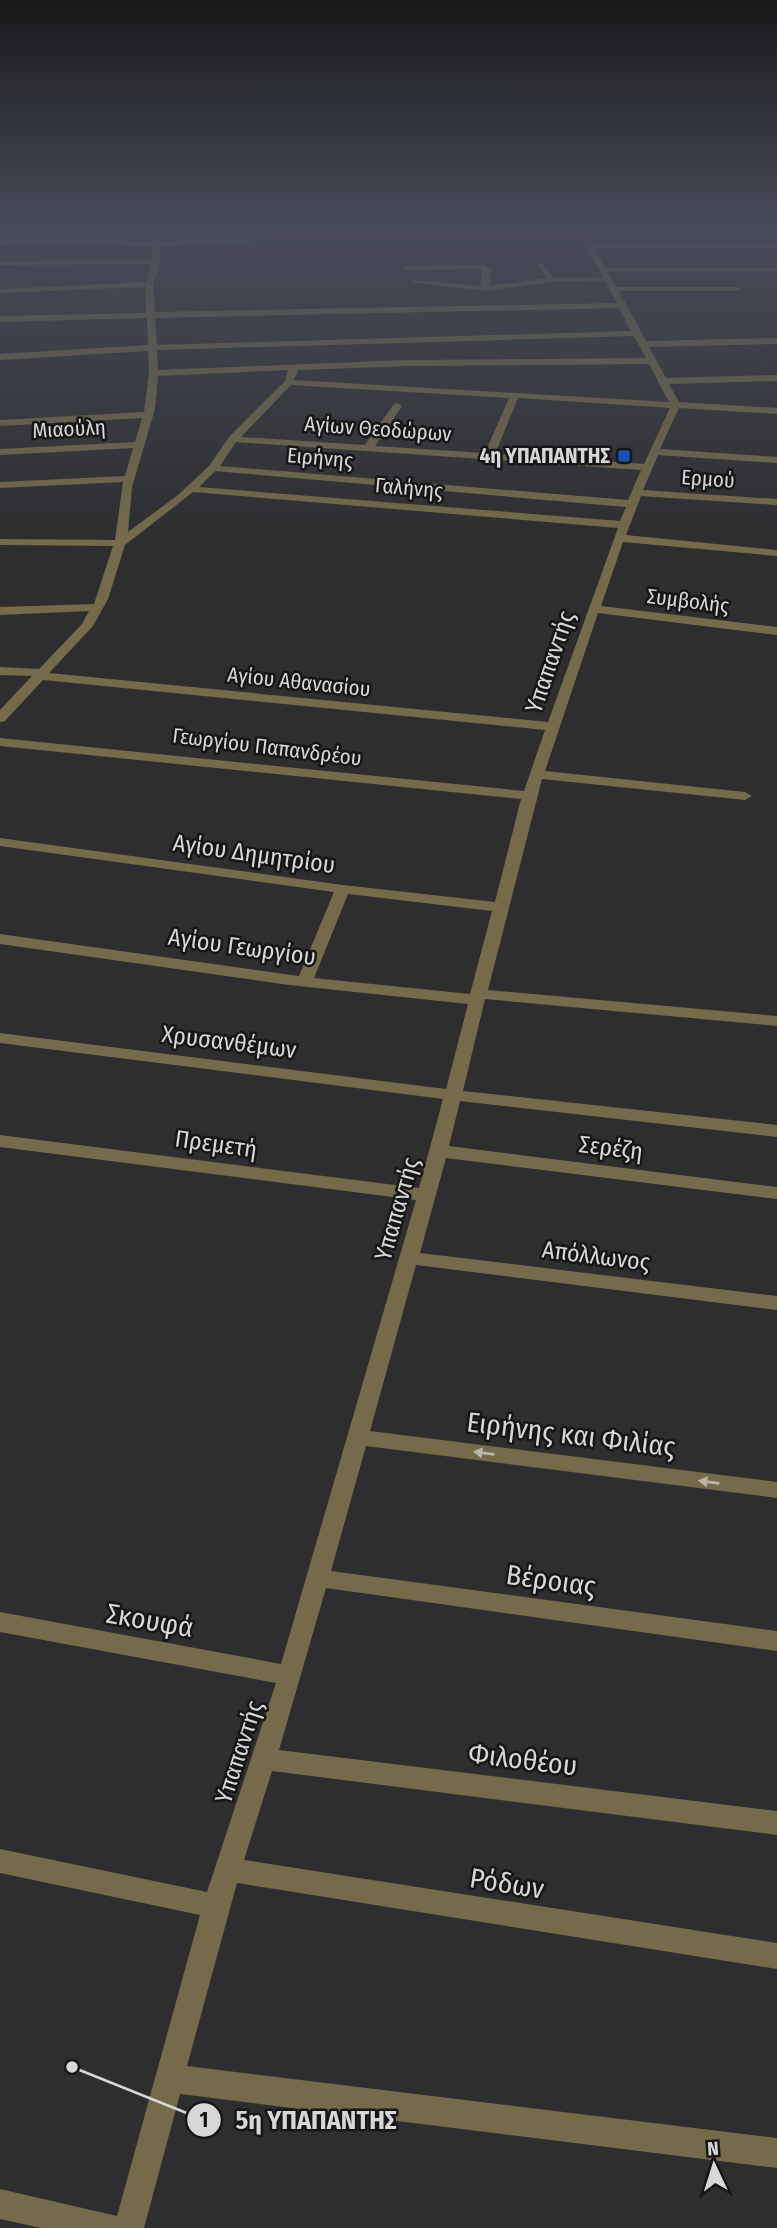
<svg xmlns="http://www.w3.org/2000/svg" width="777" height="2228" viewBox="0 0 777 2228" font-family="'Fira Sans Condensed',sans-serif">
<rect width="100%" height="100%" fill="#2e2e30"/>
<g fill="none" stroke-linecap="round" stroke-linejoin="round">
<!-- minor -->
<path fill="#756a49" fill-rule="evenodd" d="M 153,227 L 161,227 L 160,242 L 278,236 L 581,236 L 576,227 L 584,227 L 593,244 L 777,244 L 777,248 L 595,248 L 606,268 L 777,268 L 777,272 L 609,272 L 616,287 L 737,287 L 741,289 L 737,291 L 619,291 L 646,341 L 777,338 L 777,344 L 649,347 L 666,378 L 777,375 L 777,381 L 669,384 L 679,402 L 777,408 L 777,414 L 679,408 L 660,449 L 777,457 L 777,463 L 658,455 L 643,490 L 777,499 L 777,505 L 641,496 L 626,535 L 777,550 L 777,556 L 623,542 L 601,606 L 777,627 L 777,635 L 598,613 L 545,771 L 745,792 L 752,796 L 745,800 L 542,779 L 488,990 L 777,1016 L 777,1026 L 485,999 L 463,1091 L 777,1125 L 777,1137 L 460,1101 L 449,1146 L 777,1187 L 777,1199 L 446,1158 L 420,1253 L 777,1296 L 777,1310 L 416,1265 L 370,1431 L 777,1482 L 777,1498 L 366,1446 L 331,1571 L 777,1631 L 777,1651 L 326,1588 L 279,1750 L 777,1811 L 777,1835 L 272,1771 L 244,1860 L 777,1943 L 777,1969 L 237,1883 L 187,2066 L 777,2138 L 777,2168 L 180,2094 L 144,2228 L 41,2228 L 0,2219 L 0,2189 L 117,2216 L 200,1915 L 0,1873 L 0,1849 L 207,1892 L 276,1683 L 0,1632 L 0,1612 L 281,1664 L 416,1200 L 0,1147 L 0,1135 L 419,1188 L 443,1099 L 0,1043 L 0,1033 L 446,1089 L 468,1004 L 289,985 L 0,944 L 0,934 L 299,976 L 334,892 L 0,846 L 0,838 L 343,885 L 495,902 L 521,799 L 0,746 L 0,738 L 524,791 L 545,730 L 43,680 L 5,721 L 0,722 L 0,710 L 32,676 L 0,675 L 0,667 L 39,669 L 82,624 L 89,611 L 0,615 L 0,607 L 94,604 L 113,546 L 0,545 L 0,539 L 115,540 L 123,482 L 0,488 L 0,482 L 125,476 L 133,448 L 0,455 L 0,449 L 135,442 L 142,418 L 0,426 L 0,420 L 144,412 L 149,373 L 148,351 L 0,360 L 0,354 L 148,345 L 147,318 L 0,322 L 0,316 L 146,313 L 145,287 L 0,293 L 0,289 L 146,282 L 151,264 L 0,265 L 0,261 L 152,260 L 153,246 L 70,243 L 0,245 L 0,241 L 70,239 L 153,242 ZM 278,240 L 583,240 L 603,277 L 554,278 L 542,263 L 538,265 L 547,278 L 489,286 L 491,269 L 483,265 L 406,266 L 402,268 L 406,270 L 482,269 L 481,286 L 415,280 L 411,282 L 485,291 L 552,282 L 605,281 L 617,303 L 155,312 L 153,284 L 160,262 L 160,246 ZM 619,308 L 631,331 L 157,345 L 155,318 ZM 634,336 L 646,358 L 408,360 L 158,370 L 157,350 ZM 649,364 L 669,402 L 294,380 L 298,370 L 408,366 ZM 288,370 L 285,381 L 229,437 L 209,466 L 178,495 L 128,532 L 132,487 L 155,409 L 158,376 ZM 291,385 L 509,398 L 485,453 L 375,446 L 402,406 L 397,403 L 394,404 L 365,445 L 241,437 ZM 518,398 L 670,408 L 644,464 L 495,454 ZM 236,442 L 641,470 L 628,500 L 220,466 ZM 215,471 L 626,507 L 620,521 L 199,487 ZM 193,492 L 618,528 L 548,722 L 49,673 L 93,626 L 108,599 L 125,545 ZM 348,894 L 492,911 L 470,994 L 314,978 Z"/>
</g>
<!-- one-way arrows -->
<defs><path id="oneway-solid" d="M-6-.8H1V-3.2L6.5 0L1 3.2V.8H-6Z" transform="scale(1.75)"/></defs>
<g fill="#bab6ae">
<use href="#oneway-solid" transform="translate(484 1453) rotate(-173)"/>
<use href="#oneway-solid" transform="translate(709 1482) rotate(-173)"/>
</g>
<!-- sky -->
<linearGradient id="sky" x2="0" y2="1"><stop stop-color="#19191a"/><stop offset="0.42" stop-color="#464c59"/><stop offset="1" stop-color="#464c59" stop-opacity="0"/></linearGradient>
<rect width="777" height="539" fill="url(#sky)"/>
<!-- markers -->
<rect fill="#1a4fb4" stroke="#161617" stroke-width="2.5" x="617" y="449" width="14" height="14" rx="3.5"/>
<g text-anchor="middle" stroke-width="5" stroke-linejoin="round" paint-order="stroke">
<!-- far-street labels -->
<g font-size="21" fill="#d7d7d9" stroke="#161617">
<text transform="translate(69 429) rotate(-3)" y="7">Μιαούλη</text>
<text transform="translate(378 429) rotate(4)" y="7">Αγίων Θεοδώρων</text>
<text transform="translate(320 458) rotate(5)" y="7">Ειρήνης</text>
<text transform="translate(708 479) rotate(4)" y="7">Ερμού</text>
<text transform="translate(409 488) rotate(5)" y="7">Γαλήνης</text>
<text transform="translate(688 601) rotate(7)" y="7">Συμβολής</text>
<text transform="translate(299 682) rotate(6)" y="7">Αγίου Αθανασίου</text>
<text transform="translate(267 747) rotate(7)" y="7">Γεωργίου Παπανδρέου</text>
</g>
<!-- far-poi labels -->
<g font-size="21" font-weight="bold" fill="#d7d7d9" stroke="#161617" text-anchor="end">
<text x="610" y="463">4η ΥΠΑΠΑΝΤΗΣ</text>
</g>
<!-- street labels -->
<g font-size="24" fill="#d7d7d9" stroke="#161617">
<text transform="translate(550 662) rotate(-71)" y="8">Υπαπαντής</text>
<text transform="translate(254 854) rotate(8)" y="8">Αγίου Δημητρίου</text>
<text transform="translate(242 947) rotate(8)" y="8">Αγίου Γεωργίου</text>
<text transform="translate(229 1042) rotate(7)" y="8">Χρυσανθέμων</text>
<text transform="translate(216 1144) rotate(8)" y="8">Πρεμετή</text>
<text transform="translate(611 1148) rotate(7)" y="8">Σερέζη</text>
<text transform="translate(397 1209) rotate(-74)" y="8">Υπαπαντής</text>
<text transform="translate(596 1256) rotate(7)" y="8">Απόλλωνος</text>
<text transform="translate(239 1752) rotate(-72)" y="8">Υπαπαντής</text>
</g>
<!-- near-street labels -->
<g font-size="28" fill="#d7d7d9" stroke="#161617">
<text transform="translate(571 1434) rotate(7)" y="10">Ειρήνης και Φιλίας</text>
<text transform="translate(551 1580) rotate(8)" y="10">Βέροιας</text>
<text transform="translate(150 1620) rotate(10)" y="10">Σκουφά</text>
<text transform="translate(523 1759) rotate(7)" y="10">Φιλοθέου</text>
<text transform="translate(507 1883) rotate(9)" y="10">Ρόδων</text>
</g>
</g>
<!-- callouts -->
<path fill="none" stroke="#d7d7d9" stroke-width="2.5" d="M72 2067L204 2120"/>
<g fill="#d7d7d9" stroke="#161617" stroke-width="2.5">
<circle cx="72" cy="2067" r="7"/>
<circle cx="204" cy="2120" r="18"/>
</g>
<g font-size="21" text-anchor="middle" font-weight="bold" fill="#111">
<text x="204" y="2127">1</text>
</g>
<g font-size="26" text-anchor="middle" font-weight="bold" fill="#d7d7d9" stroke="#161617" stroke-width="5" stroke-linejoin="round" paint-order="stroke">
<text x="316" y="2129">5η ΥΠΑΠΑΝΤΗΣ</text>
</g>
<!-- north arrow -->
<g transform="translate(714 2165) rotate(356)" stroke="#161617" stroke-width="5" paint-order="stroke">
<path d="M0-5L12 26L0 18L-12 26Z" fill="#d7d7d9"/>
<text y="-10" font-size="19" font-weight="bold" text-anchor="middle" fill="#d7d7d9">N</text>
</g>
</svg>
